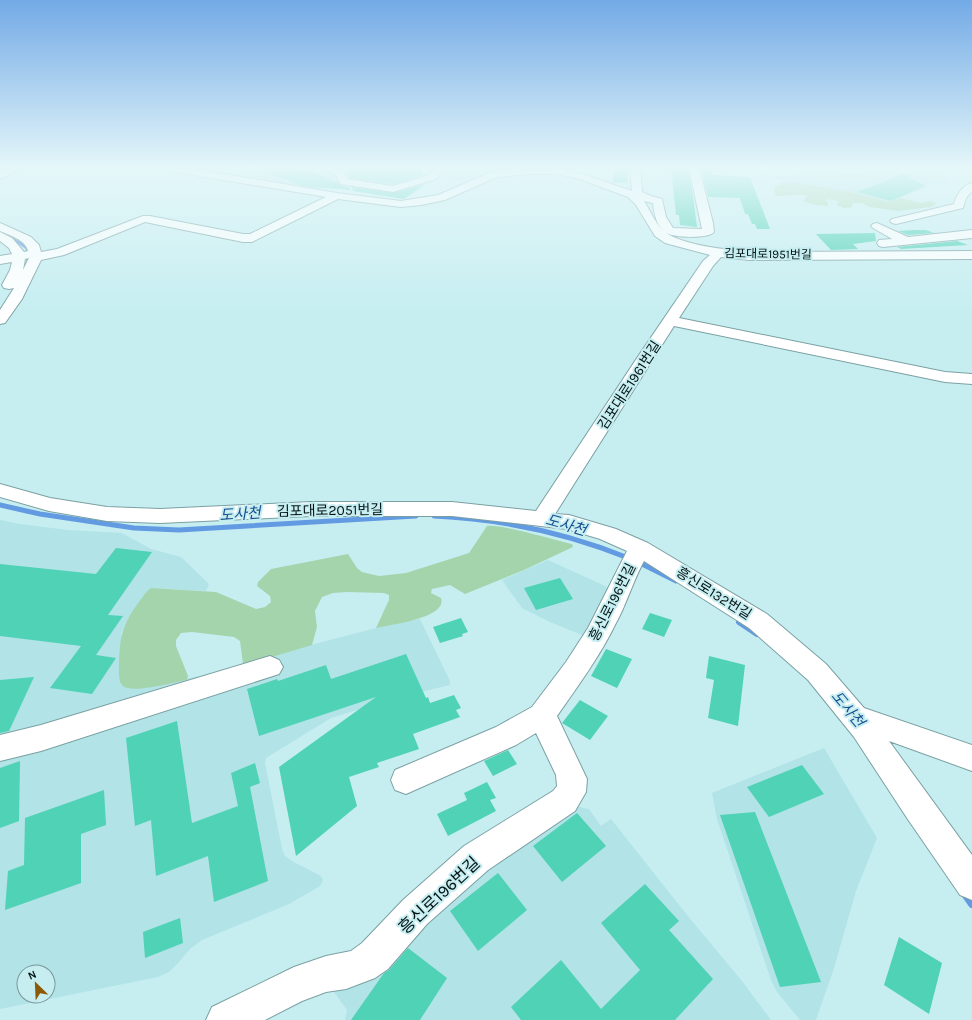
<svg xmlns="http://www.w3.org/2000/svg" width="972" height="1020" viewBox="0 0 972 1020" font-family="Karla,'Noto Sans KR',sans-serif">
<rect width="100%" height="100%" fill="#c6eef1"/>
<!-- built -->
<g fill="#b1e3e7" fill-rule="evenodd">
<path d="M 179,168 L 326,168 L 335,171 L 342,182 L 311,191 Z"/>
<path d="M 334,168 L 439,168 L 434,175 L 394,188 L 346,181 Z"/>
<path d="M 444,168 L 576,168 L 568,172 L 491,173 L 468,182 L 435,177 Z"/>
<path d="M 942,172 L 945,175 L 948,186 L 935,184 L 890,202 L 850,192 L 803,185 L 765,176 Z"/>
<path d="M 0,520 L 20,524 L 68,530 L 122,533 L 151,549 L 181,557 L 209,584 L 206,591 L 151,588 L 136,607 L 125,625 L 121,634 L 143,688 L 223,671 L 303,647 L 376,628 L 420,619 L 450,681 L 450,685 L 395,698 L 331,718 L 266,758 L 265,763 L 282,849 L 285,856 L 292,861 L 321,876 L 323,880 L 320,886 L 289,904 L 202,940 L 190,949 L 179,962 L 169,972 L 158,977 L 0,1009 ZM 24,972 L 48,972 L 48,996 L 24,996 Z"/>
<path d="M 548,560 L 614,590 L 589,638 L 550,622 L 522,608 L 502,580 Z"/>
<path d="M 824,748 L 877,838 L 856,891 L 834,968 L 816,1020 L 800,1020 L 777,992 L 771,980 L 717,819 L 712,793 Z"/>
<path d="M 569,805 L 589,809 L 601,826 L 611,819 L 687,915 L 742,981 L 771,1020 L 345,1020 L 347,1010 L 326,981 L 407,930 Z"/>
</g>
<!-- green -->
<g fill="#a4d4ac">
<path d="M 785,181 L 850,192 L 890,202 L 900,198 L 922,203 L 928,201 L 937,203 L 931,207 L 899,211 L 870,207 L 862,203 L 853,203 L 852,207 L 844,208 L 836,205 L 839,201 L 828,199 L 825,201 L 828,203 L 828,206 L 816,205 L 803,201 L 808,196 C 800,193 786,196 776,196 L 774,191 L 775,187 Z"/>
<path d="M 487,526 C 501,524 555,540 572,544 L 573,547 L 524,570 L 465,594 L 450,585 L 432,589 L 431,593 L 441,598 C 448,618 389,625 376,628 L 389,600 L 389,595 L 384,593 L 347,592 L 333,593 L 322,597 L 315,611 L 317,627 L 312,645 L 245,665 L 243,664 L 240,641 L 234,637 L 192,632 L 181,633 L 176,640 L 176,646 L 188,676 L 187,680 C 175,682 132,694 123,686 C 118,681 119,671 119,665 C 120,636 122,625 139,602 C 143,597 146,591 151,588 L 216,592 L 256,609 L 265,607 L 271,602 L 270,596 L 257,586 L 258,582 L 271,569 L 348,554 L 357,568 L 362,572 L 379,576 L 406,573 L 469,553 Z"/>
</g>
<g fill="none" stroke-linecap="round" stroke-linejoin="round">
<!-- stream-far4 -->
<path stroke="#639be2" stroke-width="2.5" d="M 0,232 L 20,243"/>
<!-- stream-far3 -->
<path stroke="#639be2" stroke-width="3" d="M 18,242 L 27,248 L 28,260 L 26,267"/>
<!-- stream-far2 -->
<g stroke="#639be2" stroke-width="5">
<path d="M 0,505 L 40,514 L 134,528 L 179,530 L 416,516"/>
<path d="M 434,516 C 503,519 567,533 631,559"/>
<path d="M 638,562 L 676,581"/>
</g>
<!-- stream-far1 -->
<path stroke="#639be2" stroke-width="6" d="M 739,622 L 757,634"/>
<!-- stream -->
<path stroke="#639be2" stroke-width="8" d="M 965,894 L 972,904"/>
</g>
<!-- building -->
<g fill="#4fd2b5">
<path d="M 260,168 L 308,170 L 338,183 L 340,185 L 350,188 L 350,190 L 303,186 L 260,170 Z"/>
<path d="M 347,168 L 421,168 L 423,175 L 393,184 L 349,178 Z"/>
<path d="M 614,168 L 628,168 L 627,183 L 613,183 Z"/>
<path d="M 671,168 L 688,168 L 693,196 L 697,227 L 680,225 L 679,215 L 676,215 Z"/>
<path d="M 701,168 L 711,168 L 712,175 L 750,177 L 770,229 L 757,229 L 755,224 L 752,224 L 748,214 L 745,214 L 740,198 L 708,197 Z"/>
<path d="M 904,174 L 925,186 L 891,201 L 857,192 Z"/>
<path d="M 426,184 L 404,199 L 353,191 L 352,187 L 393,193 Z"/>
<path d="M 913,230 L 926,230 L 934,233 L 908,235 L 898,231 Z"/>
<path d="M 875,233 L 876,241 L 853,244 L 858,249 L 831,250 L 816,234 Z"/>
<path d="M 957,241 L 968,245 L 901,249 L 897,247 Z"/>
<path d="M 116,548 L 152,552 L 108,615 L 123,616 L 96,655 L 116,658 L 92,694 L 50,688 L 81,646 L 0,636 L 0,564 L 96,574 Z"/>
<path d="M 560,578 L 573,599 L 536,610 L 524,588 Z"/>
<path d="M 650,613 L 672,620 L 664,637 L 642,629 Z"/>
<path d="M 461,618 L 468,632 L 462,634 L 463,636 L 440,643 L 433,627 Z"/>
<path d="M 606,649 L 632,659 L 617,688 L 591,676 Z"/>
<path d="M 406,654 L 426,698 L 428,697 L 430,703 L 454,695 L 461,708 L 456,710 L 460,717 L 413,734 L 419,749 L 377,763 L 379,767 L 349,777 L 357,806 L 296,856 L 279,767 L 376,697 L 259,736 L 247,689 L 277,679 L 278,681 L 326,665 L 331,679 Z"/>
<path d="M 709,656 L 745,665 L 738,726 L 708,718 L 714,680 L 706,678 Z"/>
<path d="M 34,677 L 9,731 L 0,733 L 0,680 Z"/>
<path d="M 580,700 L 608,716 L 590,740 L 562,723 Z"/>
<path d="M 177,721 L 192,823 L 238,806 L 231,773 L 255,763 L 260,783 L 250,787 L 268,881 L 214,902 L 208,856 L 156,876 L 151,820 L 135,826 L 126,738 Z"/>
<path d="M 508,750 L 517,764 L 493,776 L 484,761 Z"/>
<path d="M 20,761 L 19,821 L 0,828 L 0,768 Z"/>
<path d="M 802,765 L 824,794 L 769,817 L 747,787 Z"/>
<path d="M 487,782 L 496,798 L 490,800 L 496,811 L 448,836 L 437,814 L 467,800 L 464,793 Z"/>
<path d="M 104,790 L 106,825 L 81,834 L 81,883 L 5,910 L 8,871 L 24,865 L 25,818 Z"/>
<path d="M 755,812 L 821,982 L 780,987 L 720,815 Z"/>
<path d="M 577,813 L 606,846 L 562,882 L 533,846 Z"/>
<path d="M 498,873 L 527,910 L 478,951 L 450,911 Z"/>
<path d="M 645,884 L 679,921 L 669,930 L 713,979 L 675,1020 L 521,1020 L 511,1007 L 561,960 L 601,1009 L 640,970 L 601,923 Z"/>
<path d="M 180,918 L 183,943 L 145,958 L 143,932 Z"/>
<path d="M 899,937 L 942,963 L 929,1014 L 884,985 Z"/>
<path d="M 408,948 L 447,978 L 420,1020 L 351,1020 L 384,973 L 389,970 Z"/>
</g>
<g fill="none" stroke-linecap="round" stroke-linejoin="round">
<!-- minor casing -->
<g stroke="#7ba0a3" stroke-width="2">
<g id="minor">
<path d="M 9,168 L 22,168 L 0,179 L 0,172 Z"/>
<path d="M 164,168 L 188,168 L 337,193 L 401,201 L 438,195 L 492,172 L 528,168 L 558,168 L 585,175 L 632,191 L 630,168 L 640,168 L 642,192 L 651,196 L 662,199 L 666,217 L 673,228 L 702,229 L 689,168 L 699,168 L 713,223 L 714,232 C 709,239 671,238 665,232 C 656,225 654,213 653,203 L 644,201 C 650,210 657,227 665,232 C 681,245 728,250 749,252 L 972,251 L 972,259 L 749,260 L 721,257 L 713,266 L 679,318 L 945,372 L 972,374 L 972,384 L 945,382 L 674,326 L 555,514 L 569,515 L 616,529 L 648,543 L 767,614 L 826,664 L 864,708 L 972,745 L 972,771 L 889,741 L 972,855 L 972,900 L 960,895 L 907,818 L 854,737 L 808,680 L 749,628 L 644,561 C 633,581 627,603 616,623 C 600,656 578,686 557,716 L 587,779 L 586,792 L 575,811 L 488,870 L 427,924 L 388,969 L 375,978 L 346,989 L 326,992 L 302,1001 L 265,1020 L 206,1020 L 212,1007 L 294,967 L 326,956 L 351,951 L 362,943 L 403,900 L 464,846 L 553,791 L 557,786 L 556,775 L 536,733 L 516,745 L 406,794 L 395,790 L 391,780 L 395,770 L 496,727 L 532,707 L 566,662 L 588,628 L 627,551 L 600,539 L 567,529 L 452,516 L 311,516 L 160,523 L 107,521 L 49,511 L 0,497 L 0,484 L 50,498 L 107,507 L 160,509 L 311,502 L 452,502 L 536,511 L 637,358 L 703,261 L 710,255 L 665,243 L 655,236 L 636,205 L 628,197 L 579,179 L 557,174 L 530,174 L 497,177 L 445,200 L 421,205 L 401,207 L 338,199 L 252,242 L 243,242 L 145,222 L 64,255 L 41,260 L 22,299 L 5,323 L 0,324 L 0,310 L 14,288 L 9,289 L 4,288 L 2,285 L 10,270 L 12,262 L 0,264 L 0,256 L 12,254 L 9,248 L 0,241 L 0,232 L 12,238 L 24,252 L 28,251 C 26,240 9,235 0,231 L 0,223 L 31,237 L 39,245 L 41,252 L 57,249 L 143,216 L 150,216 L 243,234 L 250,234 L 326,197 L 169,171 ZM 29,258 L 23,270 L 25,259 Z"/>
<path d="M 325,168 C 338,168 342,167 347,179 L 393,186 L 430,175 L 436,168 L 446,168 L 436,179 L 393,192 L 340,184 L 336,175 Z"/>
<path d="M 972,183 L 972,191 L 966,198 L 963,208 L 896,224 L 892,223 L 890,221 L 892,219 L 954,204 C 956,195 963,185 972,183 Z"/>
<path d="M 877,223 L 908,237 L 972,230 L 972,238 L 883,247 L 879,246 L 877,243 L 879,240 L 892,239 L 873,228 L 871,226 L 873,224 Z"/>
<path d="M 270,656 L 279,660 L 283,667 L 279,674 L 41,751 L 0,761 L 0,735 L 41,725 Z"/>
</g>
</g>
<!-- minor -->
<use href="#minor" fill="#fff" fill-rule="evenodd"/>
</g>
<!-- sky -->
<linearGradient id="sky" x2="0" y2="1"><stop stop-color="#73aae6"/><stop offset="0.54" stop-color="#e5f7f9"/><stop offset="1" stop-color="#e5f7f9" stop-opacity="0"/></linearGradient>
<rect width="972" height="311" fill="url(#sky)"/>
<g text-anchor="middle" stroke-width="4" stroke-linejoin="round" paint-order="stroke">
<!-- far-street labels -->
<g font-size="12" fill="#051315" stroke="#c6eef1">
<text transform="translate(768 254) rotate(1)" y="4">김포대로1951번길</text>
</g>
<!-- street labels -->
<g font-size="14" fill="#051315" stroke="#c6eef1">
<text transform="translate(629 385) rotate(-57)" y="5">김포대로1961번길</text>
<text transform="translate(330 510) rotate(-1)" y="5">김포대로2051번길</text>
<text transform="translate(714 593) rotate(32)" y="5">흥신로132번길</text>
<text transform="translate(612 602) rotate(-63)" y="5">흥신로196번길</text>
</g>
<!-- water labels -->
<g font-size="15" font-style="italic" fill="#174e8f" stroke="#c6eef1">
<text transform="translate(240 514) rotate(-4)" y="5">도사천</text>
<text transform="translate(566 525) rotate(16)" y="5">도사천</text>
<text transform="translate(848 709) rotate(50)" y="5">도사천</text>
</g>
<!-- near-street labels -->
<g font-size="17" fill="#051315" stroke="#c6eef1">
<text transform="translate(439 895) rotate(-43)" y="6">흥신로196번길</text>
</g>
</g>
<!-- north arrow -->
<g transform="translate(36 984) rotate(336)"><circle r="19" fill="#c6eef1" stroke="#799699"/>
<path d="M0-3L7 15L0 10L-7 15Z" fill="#8c5906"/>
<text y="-6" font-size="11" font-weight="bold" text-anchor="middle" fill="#051315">N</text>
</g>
</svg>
